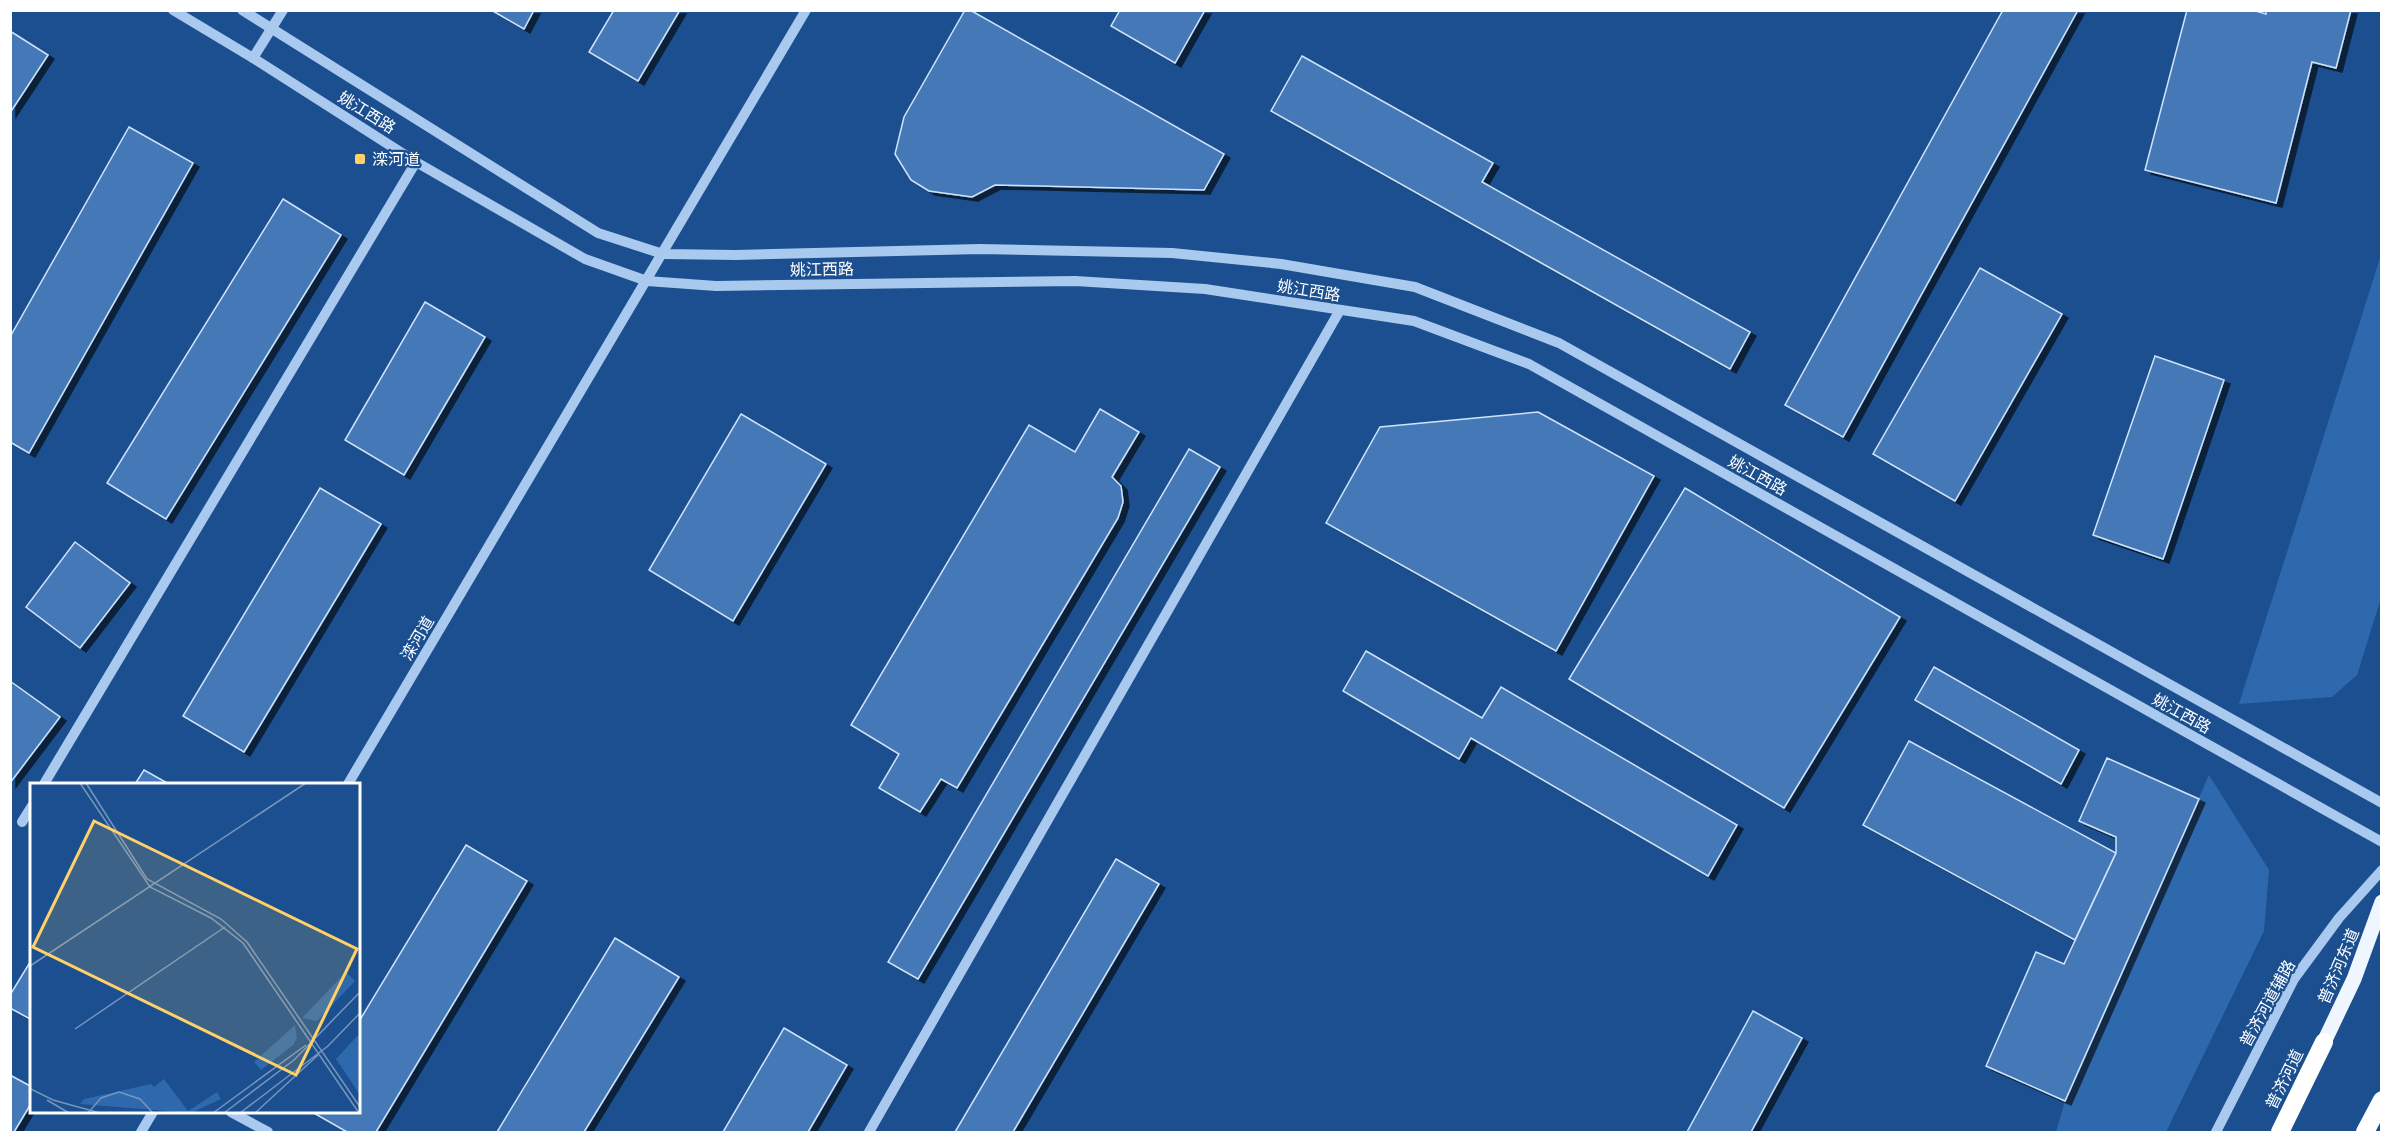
<svg xmlns="http://www.w3.org/2000/svg" width="2392" height="1143" viewBox="0 0 2392 1143" font-family="Manrope,'Noto Sans SC',sans-serif">
<defs>
<filter id="shadow"><feDropShadow dx="6" dy="4" stdDeviation="0" flood-color="#0009"/></filter>
</defs>
<rect width="100%" height="100%" fill="#1b4f8f"/>
<!-- green -->
<g fill="#2e69ad">
<path d="M 2381,255 L 2381,598 L 2357,675 L 2332,697 L 2239,704 Z"/>
<path d="M 2209,775 L 2269,870 L 2264,931 L 2166,1132 L 2056,1132 L 2065,1101 Z"/>
</g>
<!-- building -->
<g fill="#4478b7" stroke="#cfe3fa" stroke-width="1.5" filter="url(#shadow)">
<path d="M 491,10 L 534,10 L 524,29 Z"/>
<path d="M 614,10 L 680,10 L 638,81 L 589,52 Z"/>
<path d="M 965,10 L 970,10 L 1224,154 L 1204,190 L 995,185 L 972,197 L 929,191 L 911,180 L 895,154 L 904,117 Z"/>
<path d="M 1120,10 L 1205,10 L 1175,63 L 1111,26 Z"/>
<path d="M 2003,10 L 2078,10 L 1843,437 L 1785,405 Z"/>
<path d="M 2187,10 L 2252,10 L 2266,14 L 2266,10 L 2351,10 L 2336,68 L 2312,62 L 2276,203 L 2145,170 Z"/>
<path d="M 10,31 L 48,55 L 10,113 Z"/>
<path d="M 1302,56 L 1493,163 L 1482,182 L 1750,332 L 1730,369 L 1271,111 Z"/>
<path d="M 129,127 L 193,163 L 29,453 L 10,442 L 10,337 Z"/>
<path d="M 283,199 L 341,235 L 166,519 L 107,483 Z"/>
<path d="M 1980,268 L 2062,314 L 1955,501 L 1873,454 Z"/>
<path d="M 425,302 L 485,337 L 404,475 L 345,440 Z"/>
<path d="M 2155,356 L 2224,380 L 2163,559 L 2093,535 Z"/>
<path d="M 1100,409 L 1139,432 L 1112,477 L 1121,486 L 1123,502 L 1118,518 L 957,788 L 941,779 L 920,812 L 879,788 L 899,754 L 851,725 L 1029,425 L 1075,452 Z"/>
<path d="M 1538,412 L 1654,476 L 1556,651 L 1326,523 L 1380,427 Z"/>
<path d="M 741,414 L 826,464 L 733,621 L 649,570 Z"/>
<path d="M 1189,449 L 1220,467 L 918,979 L 888,962 Z"/>
<path d="M 320,488 L 381,524 L 244,752 L 183,716 Z"/>
<path d="M 1685,488 L 1900,617 L 1784,808 L 1569,679 Z"/>
<path d="M 75,542 L 130,583 L 80,648 L 26,607 Z"/>
<path d="M 1366,651 L 1482,718 L 1501,687 L 1737,825 L 1708,876 L 1471,738 L 1459,759 L 1343,691 Z"/>
<path d="M 1934,667 L 2079,750 L 2061,784 L 1915,700 Z"/>
<path d="M 10,681 L 60,717 L 10,783 Z"/>
<path d="M 1909,741 L 2116,853 L 2075,940 L 1863,825 Z"/>
<path d="M 2107,758 L 2199,799 L 2065,1101 L 1986,1066 L 2036,952 L 2064,964 L 2116,853 L 2116,837 L 2079,821 Z"/>
<path d="M 144,770 L 169,784 L 135,784 Z"/>
<path d="M 466,845 L 527,881 L 376,1132 L 347,1132 L 312,1112 L 358,1112 L 358,1023 Z"/>
<path d="M 1116,859 L 1159,884 L 1013,1132 L 955,1132 Z"/>
<path d="M 615,938 L 679,977 L 584,1132 L 497,1132 Z"/>
<path d="M 32,959 L 32,1020 L 10,1008 L 10,995 Z"/>
<path d="M 1753,1011 L 1802,1038 L 1751,1132 L 1687,1132 Z"/>
<path d="M 784,1028 L 847,1065 L 808,1132 L 723,1132 Z"/>
<path d="M 10,1075 L 32,1087 L 32,1102 L 14,1132 L 10,1132 Z"/>
</g>
<g fill="none" stroke-linecap="round" stroke-linejoin="round">
<!-- minor -->
<g stroke="#a9c9ee" stroke-width="10">
<path d="M 173,10 L 253,58 L 416,162 L 585,259 L 647,281 L 716,286 L 1075,281 L 1205,289 L 1414,321 L 1529,364 L 2382,842"/>
<path d="M 242,10 L 598,233 L 663,254 L 736,255 L 980,249 L 1172,253 L 1281,264 L 1415,287 L 1559,343 L 2382,803"/>
<path d="M 253,58 L 283,10"/>
<path d="M 44,784 L 416,162"/>
<path d="M 348,784 L 806,10"/>
<path d="M 22,822 L 32,806"/>
<path d="M 231,1112 L 268,1132"/>
<path d="M 141,1132 L 153,1112"/>
<path d="M 869,1132 L 1340,310"/>
<path d="M 2216,1132 L 2294,979 L 2339,918 L 2382,870"/>
</g>
<!-- major -->
<path stroke="#f0f6ff" stroke-width="15" d="M 2324,1042 L 2354,979 L 2382,902"/>
<!-- highway -->
<g stroke="#fff" stroke-width="18">
<path d="M 2280,1132 L 2324,1042"/>
<path d="M 2365,1132 L 2382,1100"/>
</g>
</g>
<!-- markers -->
<rect fill="#ffd166" stroke="#1b4f8f" stroke-width="2" x="354" y="153" width="12" height="12" rx="3"/>
<g text-anchor="middle" stroke-width="4.5" stroke-linejoin="round" paint-order="stroke">
<!-- street labels -->
<g font-size="16" fill="#fff" stroke="#1b4f8f">
<text transform="translate(367 112) rotate(32)" y="6">姚江西路</text>
<text transform="translate(822 269) rotate(-1)" y="6">姚江西路</text>
<text transform="translate(1309 290) rotate(9)" y="6">姚江西路</text>
<text transform="translate(1758 475) rotate(29)" y="6">姚江西路</text>
<text transform="translate(417 638) rotate(-59)" y="6">滦河道</text>
<text transform="translate(2182 713) rotate(29)" y="6">姚江西路</text>
<text transform="translate(2338 966) rotate(-67)" y="6">普济河东道</text>
<text transform="translate(2267 1003) rotate(-61)" y="6">普济河道辅路</text>
<text transform="translate(2284 1079) rotate(-64)" y="6">普济河道</text>
</g>
<!-- poi labels -->
<g font-size="16" fill="#fff" stroke="#1b4f8f" text-anchor="start">
<text x="372" y="165">滦河道</text>
</g>
</g>
<!-- overview -->
<g transform="translate(30 783)">
<rect width="330" height="330" fill="#1b4f8f"/>
<path d="M 316,189 L 325,198 L 287,238 L 272,235 ZM 265,242 L 267,255 L 263,262 L 231,287 L 224,279 ZM 330,250 L 330,312 L 306,276 ZM 134,296 L 158,328 L 187,309 L 191,316 L 161,330 L 50,321 L 54,316 L 121,301 L 124,304 Z" fill="#2e69ad"/>
<path fill="none" stroke="#7695bc" stroke-width="1.5" d="M 50,0 L 120,104 L 181,135 L 213,160 L 329,330M 56,0 L 117,96 L 191,136 L 217,159 L 330,324M 0,183 L 276,0M 45,246 L 195,144M 264,277 L 330,209M 269,285 L 298,263 L 330,230M 0,309 L 1,306 L 23,317 L 70,330M 17,317 L 39,330M 58,330 L 71,315 L 89,309 L 110,316 L 123,330M 183,330 L 276,262M 194,330 L 264,277M 210,330 L 269,285M 225,330 L 288,272"/>
<path fill="#ffd166" fill-opacity="0.15" stroke="#ffd166" stroke-width="3" d="M 64,38 L 327,166 L 266,292 L 3,164 Z"/>
<rect width="330" height="330" fill="none" stroke="#fff" stroke-width="3"/>
</g>
<!-- border -->
<rect width="2392" height="1143" fill="none" stroke="#ffffff" stroke-width="24"/>
</svg>
